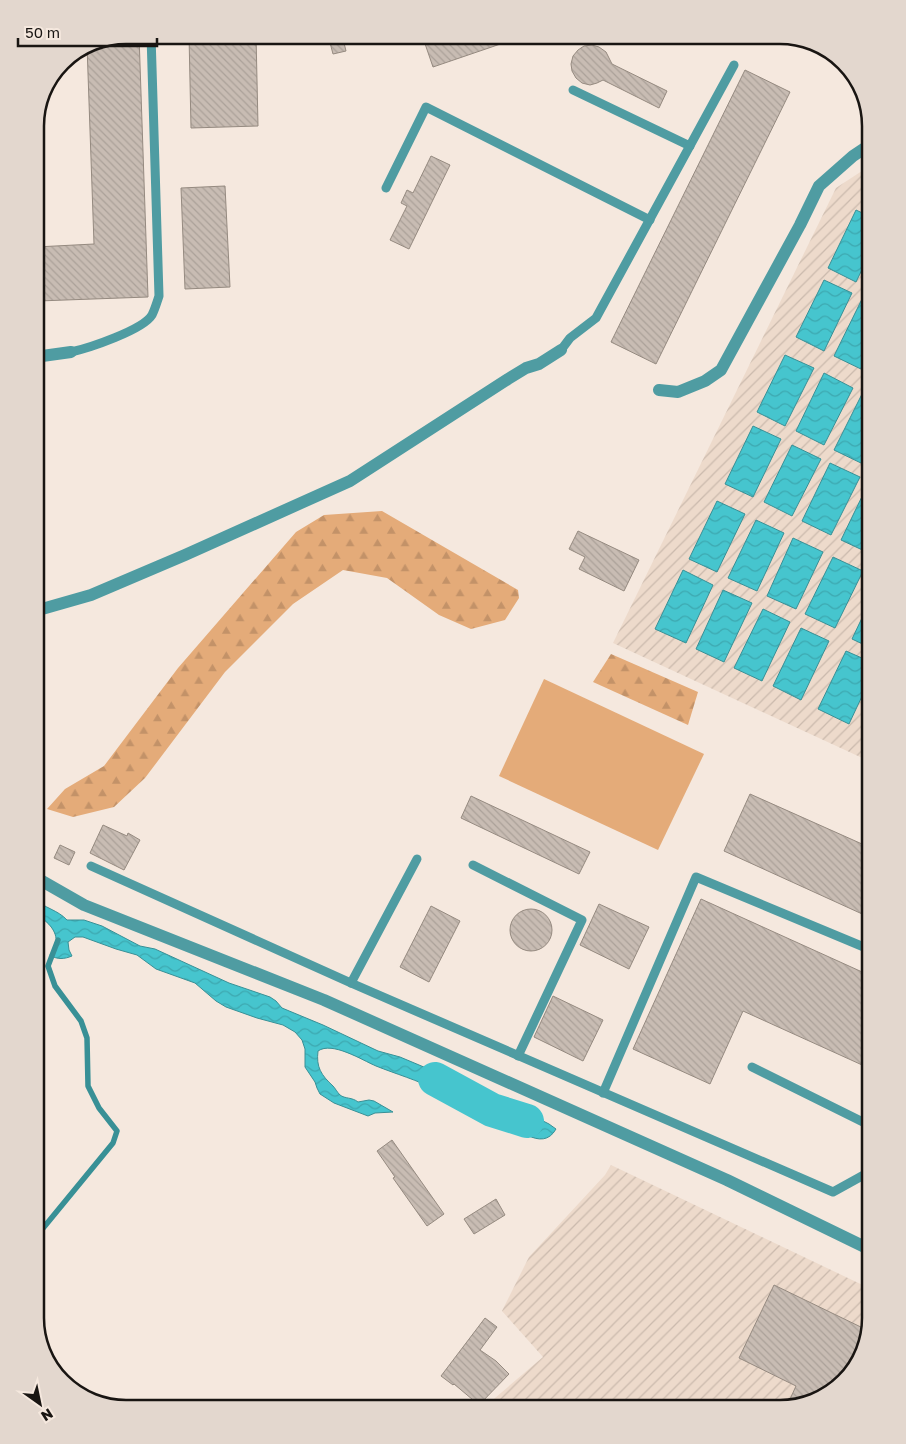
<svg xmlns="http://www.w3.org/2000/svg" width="906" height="1444" viewBox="0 0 906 1444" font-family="'Golos Text',sans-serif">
<defs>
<pattern id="industrial-furrows" width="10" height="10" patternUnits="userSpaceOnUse" patternTransform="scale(1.25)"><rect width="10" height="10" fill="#eddacb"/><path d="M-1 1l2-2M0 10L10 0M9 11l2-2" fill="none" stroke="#cbbaad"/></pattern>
<pattern id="forest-firs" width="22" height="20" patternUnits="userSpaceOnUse" patternTransform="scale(1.25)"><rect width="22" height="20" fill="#e4ab79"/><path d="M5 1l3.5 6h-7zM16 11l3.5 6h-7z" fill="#c39268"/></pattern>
<pattern id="water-waves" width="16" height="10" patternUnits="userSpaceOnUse" patternTransform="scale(1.25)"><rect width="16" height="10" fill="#46c5ce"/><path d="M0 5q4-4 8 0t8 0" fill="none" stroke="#3da8b0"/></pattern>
<pattern id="building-back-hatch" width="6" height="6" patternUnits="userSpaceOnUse" patternTransform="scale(1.25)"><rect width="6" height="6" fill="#c8bcb3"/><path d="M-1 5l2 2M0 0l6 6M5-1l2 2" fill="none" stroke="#aba199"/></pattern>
</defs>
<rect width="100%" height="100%" fill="#f5e8de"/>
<!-- industrial -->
<g fill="url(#industrial-furrows)">
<path d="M 871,165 L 871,762 L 613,643 L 836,188 Z"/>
<path d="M 611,1165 L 871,1289 L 871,1319 L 856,1368 L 821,1400 L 780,1409 L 482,1409 L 543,1357 L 502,1311 L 529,1257 L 605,1175 Z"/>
</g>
<!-- forest -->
<g fill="url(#forest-firs)">
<path d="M 382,511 L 518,590 L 519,598 L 505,620 L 471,629 L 439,615 L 387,578 L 343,570 L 293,604 L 225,672 L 145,778 L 114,807 L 73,817 L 47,809 L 65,789 L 104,766 L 178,668 L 296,532 L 324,515 Z"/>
<path d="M 611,654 L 698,692 L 688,725 L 593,682 Z"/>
</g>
<!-- park -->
<path fill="#e4ab79" d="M 544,679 L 704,754 L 658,850 L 499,776 Z"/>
<!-- water -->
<g fill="url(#water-waves)" stroke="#389096">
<path d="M 856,210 L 871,217 L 871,251 L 856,282 L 828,268 Z"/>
<path d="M 824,280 L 852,293 L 824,351 L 796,337 Z"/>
<path d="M 862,299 L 871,303 L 871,354 L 863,370 L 834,356 Z"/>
<path d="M 785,355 L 814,368 L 785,426 L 757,412 Z"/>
<path d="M 824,373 L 853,388 L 824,445 L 796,431 Z"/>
<path d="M 863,392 L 871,396 L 871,448 L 863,464 L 834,450 Z"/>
<path d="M 753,426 L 781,439 L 753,497 L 725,484 Z"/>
<path d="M 792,445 L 821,459 L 792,516 L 764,502 Z"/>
<path d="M 830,463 L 860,477 L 831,535 L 802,521 Z"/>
<path d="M 869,482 L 871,483 L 871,554 L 841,540 Z"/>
<path d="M 717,501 L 745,514 L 717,572 L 689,559 Z"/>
<path d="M 756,520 L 784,533 L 757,591 L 728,578 Z"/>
<path d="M 793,538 L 823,552 L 796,609 L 767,596 Z"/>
<path d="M 833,557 L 863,571 L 835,628 L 805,614 Z"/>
<path d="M 683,570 L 713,585 L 686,643 L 655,629 Z"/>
<path d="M 723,590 L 752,603 L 724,662 L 696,649 Z"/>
<path d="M 871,599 L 871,648 L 852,639 Z"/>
<path d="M 763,609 L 790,622 L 762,681 L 734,668 Z"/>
<path d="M 801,628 L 829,641 L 801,700 L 773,686 Z"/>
<path d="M 846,651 L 871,662 L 871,677 L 849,724 L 818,709 Z"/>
<path d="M 35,899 C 44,908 58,910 67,920 L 84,920 L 102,926 L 140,946 L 155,949 L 229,983 L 270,997 L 276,1001 L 282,1008 L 323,1025 L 378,1051 L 400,1057 L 450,1078 L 486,1094 L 467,1107 C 457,1101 447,1094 437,1090 C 417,1080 396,1074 376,1066 C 362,1060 332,1041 318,1051 C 316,1067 321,1075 333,1086 C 335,1088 337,1092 340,1095 C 345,1099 352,1097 358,1102 L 369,1100 L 374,1101 L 393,1112 L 375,1113 L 368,1116 L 334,1103 L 320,1094 L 317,1088 L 315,1082 L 305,1067 L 305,1049 L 302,1040 L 295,1032 L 283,1025 L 257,1018 L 226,1007 L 216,1001 L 195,983 L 156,969 L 137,955 L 116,949 L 83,937 L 75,937 L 68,942 L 69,950 L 72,956 C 65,959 57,960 50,955 C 52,951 55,948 56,944 C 58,930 46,920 35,914 Z"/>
<path d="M 498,1098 L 549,1124 L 556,1129 C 542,1154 514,1125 498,1118 C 491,1115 482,1114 475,1113 Z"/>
</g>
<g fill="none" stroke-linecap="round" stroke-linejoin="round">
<!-- stream -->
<path stroke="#389096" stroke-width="5.5" d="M 35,1238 L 113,1143 L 117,1131 L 99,1108 L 88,1086 L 87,1038 L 81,1021 L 55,986 L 48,966 L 58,940"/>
<!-- river -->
<path stroke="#46c5ce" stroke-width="34" d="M 435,1079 L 492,1110 L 527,1121"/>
</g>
<!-- building -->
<g fill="url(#building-back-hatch)" stroke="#958a80">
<path d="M 126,35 L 139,35 L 148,297 L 38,301 L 36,247 L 94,244 L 87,45 L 91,42 Z"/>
<path d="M 189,35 L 256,35 L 258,126 L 191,128 Z"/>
<path d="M 328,35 L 342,35 L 346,51 L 333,54 Z"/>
<path d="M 422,35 L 517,35 L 518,38 L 433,67 Z"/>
<path d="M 592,45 L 599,47 L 606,52 L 612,64 L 667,91 L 659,108 L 603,80 L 597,83 L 590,85 L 582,83 L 576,78 L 572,71 L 571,64 L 573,56 L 578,50 L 584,46 Z"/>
<path d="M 745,70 L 790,92 L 656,364 L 611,342 Z"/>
<path d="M 431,156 L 450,165 L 409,249 L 390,240 L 407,206 L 401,203 L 407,190 L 413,193 Z"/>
<path d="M 225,186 L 230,287 L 185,289 L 181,188 Z"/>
<path d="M 578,531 L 639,560 L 624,591 L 579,569 L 585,557 L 569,549 Z"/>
<path d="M 750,794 L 871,848 L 871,918 L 724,851 Z"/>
<path d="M 471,796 L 590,852 L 579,874 L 461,818 Z"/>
<path d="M 103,825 L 127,836 L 128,833 L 140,840 L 124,870 L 90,853 Z"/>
<path d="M 60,845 L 75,852 L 69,865 L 54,858 Z"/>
<path d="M 701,899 L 871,976 L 871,1069 L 743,1011 L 710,1084 L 633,1049 Z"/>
<path d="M 599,904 L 649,927 L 629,969 L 580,945 Z"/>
<path d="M 431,906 L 460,921 L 429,982 L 400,967 Z"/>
<circle cx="531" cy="930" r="21"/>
<path d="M 553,996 L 603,1020 L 583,1061 L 534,1037 Z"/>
<path d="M 392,1140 L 444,1214 L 427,1226 L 393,1178 L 395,1177 L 377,1151 Z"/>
<path d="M 496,1199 L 505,1215 L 474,1234 L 464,1219 Z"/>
<path d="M 774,1285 L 867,1330 L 856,1368 L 821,1400 L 786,1408 L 796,1386 L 739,1358 Z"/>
<path d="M 485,1318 L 497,1327 L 480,1350 L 496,1361 L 509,1374 L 479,1405 L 454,1384 L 453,1385 L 441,1376 Z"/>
</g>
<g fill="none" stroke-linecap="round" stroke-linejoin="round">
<!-- service -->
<g stroke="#4f9ca2" stroke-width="9">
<path d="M 573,90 L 690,146"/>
<path d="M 386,188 L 426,107 L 650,220"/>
<path d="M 561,350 L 570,338 L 596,318 L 734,65"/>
<path d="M 71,352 C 89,348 143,330 152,315 C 155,309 157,302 159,296 L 151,35"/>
<path d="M 473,865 L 582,920 L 518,1056"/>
<path d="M 91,866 L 351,983 L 833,1192 L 871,1171"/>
<path d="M 351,983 L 417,859"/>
<path d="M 752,1067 L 871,1126"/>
<path d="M 603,1093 L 696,877 L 871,950"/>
<path d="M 871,1164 L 870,1147 L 871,1145"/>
</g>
<!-- minor -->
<g stroke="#4f9ca2" stroke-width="12">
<path d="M 35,357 L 71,352"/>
<path d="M 659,390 L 678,392 L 705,381 L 721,370 L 800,225 L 819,186 L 853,156 L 871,144"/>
<path d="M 35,611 L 91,595 L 185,555 L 350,481 L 508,379 L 526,368 L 539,364 L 561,350"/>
<path d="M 35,877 L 84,905 L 324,1000 L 727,1180 L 871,1250"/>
</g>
</g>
<!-- crop -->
<path d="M0 0H906V1444H0ZM126 44H780A82 82 0 0 1 862 126V1318A82 82 0 0 1 780 1400H126A82 82 0 0 1 44 1318V126A82 82 0 0 1 126 44Z" fill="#e3d7ce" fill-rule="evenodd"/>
<path fill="none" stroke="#191512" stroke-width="2.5" d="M126 44H780A82 82 0 0 1 862 126V1318A82 82 0 0 1 780 1400H126A82 82 0 0 1 44 1318V126A82 82 0 0 1 126 44Z"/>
<!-- north arrow -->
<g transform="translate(40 1404) rotate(147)" stroke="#f5e8de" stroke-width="4" paint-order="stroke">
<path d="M0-4L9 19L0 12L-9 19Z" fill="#191512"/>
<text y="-8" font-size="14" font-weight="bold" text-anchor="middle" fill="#191512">N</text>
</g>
<!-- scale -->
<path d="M18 38v8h139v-8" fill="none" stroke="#191512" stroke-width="2.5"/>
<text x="25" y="38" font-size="15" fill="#191512" stroke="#f5e8de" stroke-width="4" paint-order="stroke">50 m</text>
</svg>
